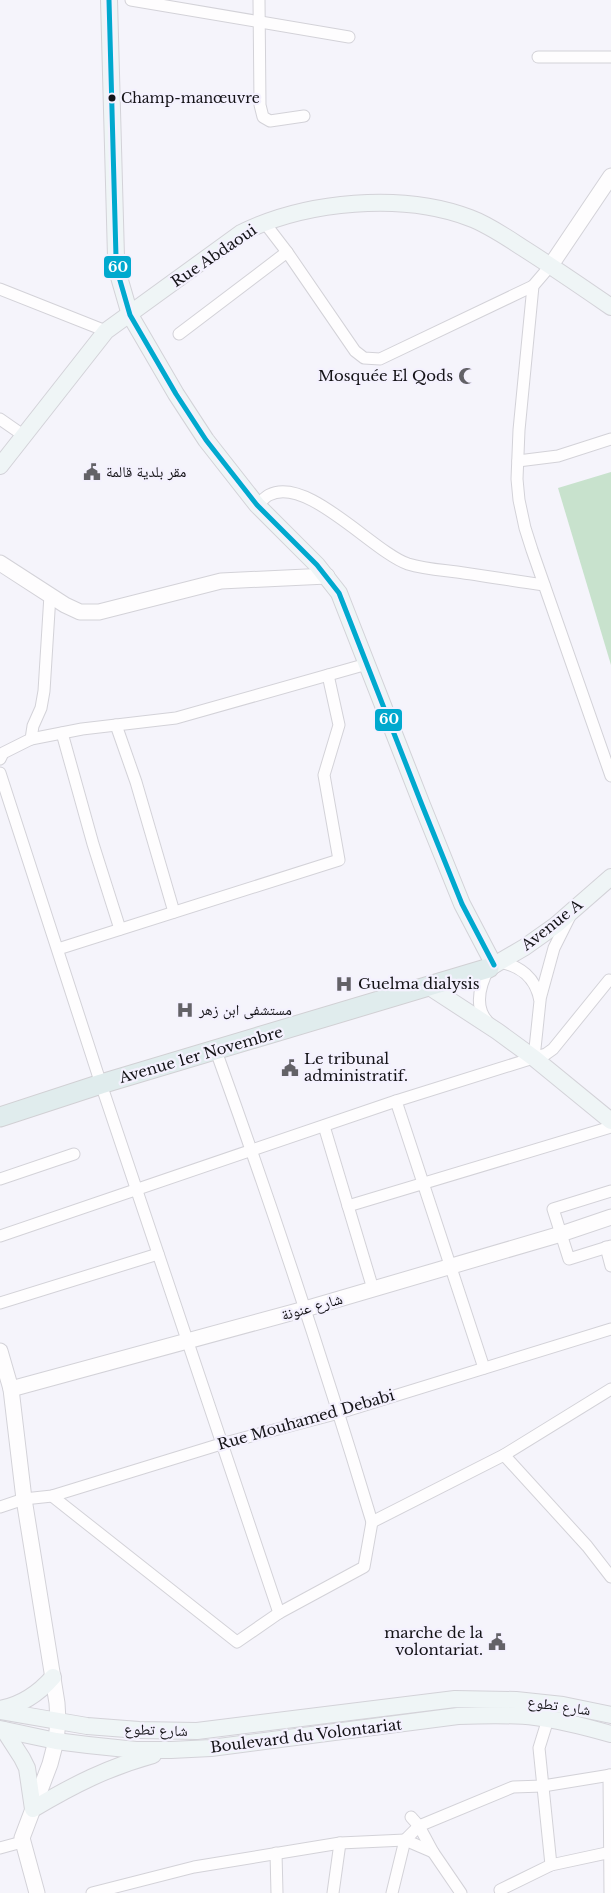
<svg xmlns="http://www.w3.org/2000/svg" width="611" height="1893" viewBox="0 0 611 1893" font-family="'Libre Baskerville','Noto Naskh Arabic',serif">
<rect width="100%" height="100%" fill="#f5f4fb"/>
<!-- green -->
<path fill="#c8e2cd" d="M 611,472 L 611,665 L 558,488 Z"/>
<g fill="none" stroke-linecap="round" stroke-linejoin="round">
<!-- minor casing -->
<g stroke="#d3d2d8" stroke-width="13">
<g id="minor">
<path d="M 131,0 L 349,37"/>
<path d="M 259,0 L 260,105 L 263,117 L 270,121 L 304,116"/>
<path d="M 538,57 L 611,57"/>
<path d="M 264,222 L 287,252 L 355,351 L 364,358 L 380,359 L 533,286"/>
<path d="M 551,265 L 533,286 L 519,430 L 517,479 L 519,500 L 525,528 L 532,550 L 611,776"/>
<path d="M 0,289 L 106,331"/>
<path d="M 179,334 L 287,252"/>
<path d="M 0,419 L 23,435"/>
<path d="M 518,461 L 558,456 L 611,439"/>
<path d="M 257,505 C 261,502 265,497 269,495 C 307,475 373,552 408,564 C 424,569 441,570 457,572 C 486,576 515,581 544,585"/>
<path d="M 116,725 L 136,782 L 174,912"/>
<path d="M 62,733 L 93,844 L 120,929"/>
<path d="M 31,739 L 82,729 L 176,718 L 367,664"/>
<path d="M 0,759 L 3,753 L 31,739 L 33,726 L 41,708 L 44,691 L 50,595"/>
<path d="M 0,773 L 101,1084 L 279,1613"/>
<path d="M 58,949 L 339,860 L 324,775 L 339,725 L 328,675"/>
<path d="M 498,962 C 520,965 536,978 540,1001 L 534,1058"/>
<path d="M 540,999 L 554,948 L 570,916"/>
<path d="M 488,1022 C 473,1006 480,985 489,968"/>
<path d="M 216,1051 C 272,1206 324,1363 372,1522"/>
<path d="M 396,1101 L 484,1368"/>
<path d="M 324,1126 L 373,1289"/>
<path d="M 0,1179 L 74,1154"/>
<path d="M 611,1191 L 553,1209 L 569,1259 L 611,1246"/>
<path d="M 348,1206 L 611,1127"/>
<path d="M 0,1236 L 396,1101 L 546,1054 L 553,1049 L 609,980"/>
<path d="M 606,1247 L 611,1266"/>
<path d="M 0,1303 L 158,1254"/>
<path d="M 504,1455 L 587,1546 L 611,1577"/>
<path d="M 52,1496 L 237,1642 L 279,1613 L 364,1567 L 372,1522 L 504,1455 L 611,1389"/>
<path d="M 0,1507 L 24,1499 L 52,1496 L 221,1444 L 339,1413 L 611,1329"/>
<path d="M 548,1719 L 539,1748 L 551,1865"/>
<path d="M 609,1775 L 610,1893"/>
<path d="M 411,1817 L 419,1826 L 433,1852 L 461,1893"/>
<path d="M 0,1848 L 22,1842"/>
<path d="M 276,1853 L 277,1893"/>
<path d="M 500,1890 L 551,1865 L 611,1852"/>
<path d="M 92,1893 L 194,1867 L 340,1843 L 405,1840 L 433,1852"/>
<path d="M 333,1893 L 340,1843"/>
<path d="M 392,1893 L 405,1840 L 419,1826 L 513,1787 L 543,1786 L 611,1775"/>
</g>
</g>
<!-- tertiary casing -->
<g stroke="#d3d2d8" stroke-width="17">
<g id="tertiary">
<path d="M 551,265 L 611,176"/>
<path d="M 0,563 L 65,605 L 80,612 L 99,612 L 221,581 L 327,576"/>
<path d="M 0,1351 L 11,1389 L 24,1499 L 57,1703 L 58,1721 L 56,1741 L 50,1764 L 22,1838 L 37,1893"/>
<path d="M 11,1389 L 305,1309 L 561,1234 L 611,1217"/>
</g>
</g>
<!-- secondary casing -->
<g stroke="#d3d2d8" stroke-width="18">
<g id="secondary">
<path d="M 109,0 L 116,257 L 119,277 L 130,315 L 176,394 L 206,440 L 257,505 L 317,565 L 339,593 L 422,805 L 462,904 L 494,965"/>
<path d="M 0,466 L 106,331 L 241,233 C 306,201 402,192 470,218 C 489,225 506,237 523,248 C 553,267 582,287 611,307"/>
<path d="M 489,968 L 525,947 L 556,925 L 611,877"/>
<path d="M 428,986 L 497,1031 L 534,1058 L 611,1121"/>
<path d="M 0,1709 C 22,1705 39,1693 53,1677"/>
<path d="M 0,1711 L 87,1726 L 139,1730 L 197,1731 L 455,1699 L 516,1700 L 563,1705 L 611,1715"/>
<path d="M 0,1729 L 56,1741 L 88,1745 L 136,1750 L 171,1750 L 211,1748 L 458,1716 C 484,1715 510,1714 535,1717 C 561,1720 586,1727 611,1734"/>
<path d="M 4,1730 L 22,1758 L 27,1768 L 33,1809 C 73,1785 109,1767 153,1755"/>
</g>
</g>
<!-- primary casing -->
<g stroke="#d1d0d4" stroke-width="21">
<path id="primary" d="M 0,1117 L 101,1084 L 489,968"/>
</g>
<!-- minor -->
<use href="#minor" stroke="#fefdfe" stroke-width="11"/>
<!-- tertiary -->
<use href="#tertiary" stroke="#fefdfe" stroke-width="15"/>
<!-- secondary -->
<use href="#secondary" stroke="#eff5f6" stroke-width="16"/>
<!-- primary -->
<use href="#primary" stroke="#e0eced" stroke-width="19"/>
<!-- bus-1 casing -->
<g stroke="#f4f1fe" stroke-width="9">
<path id="bus-1" d="M 109,0 L 116,257 L 119,277 L 130,315 L 176,394 L 206,440 L 257,505 L 317,565 L 339,593 L 422,805 L 462,904 L 494,965"/>
</g>
<!-- bus-1 -->
<use href="#bus-1" stroke="#00a9ce" stroke-width="5"/>
</g>
<!-- icons -->
<defs>
<g id="mosque-bare" transform="scale(1.35)"><path d="M3.5-4.9A6 6 0 1 0 3.5 4.9A5 5 0 1 1 3.5-4.9Z" fill="#636267" stroke="#f4f1fe" stroke-width="2.5" paint-order="stroke"/></g>
<g id="civic-bare" transform="scale(1.35)"><path d="M-.6-6.5H3V-4.5H.6V-3L4-1V1h2V6H-6V1h2V-1L-.6-3ZM-1.2 2.5V6h2.4V2.5Z" fill="#636267" stroke="#f4f1fe" stroke-width="2.5" paint-order="stroke"/></g>
<g id="hospital-bare" transform="scale(1.35)"><path d="M-5-5h3v3.5h4V-5h3V5h-3V1.5h-4V5h-3Z" fill="#636267" stroke="#f4f1fe" stroke-width="2.5" paint-order="stroke"/></g>
</defs>
<g fill-rule="evenodd">
<use href="#mosque-bare" x="467" y="376"/>
<use href="#civic-bare" x="92" y="472"/>
<use href="#hospital-bare" x="344" y="984"/>
<use href="#hospital-bare" x="185" y="1010"/>
<use href="#civic-bare" x="290" y="1068"/>
<use href="#civic-bare" x="497" y="1642"/>
</g>
<!-- markers -->
<circle fill="#141317" stroke="#f4f1fe" stroke-width="2" cx="112" cy="98" r="4.5"/>
<g text-anchor="middle" stroke-width="4.5" stroke-linejoin="round" paint-order="stroke">
<!-- bus labels -->
<g font-size="14" fill="#141317" stroke="#f4f1fe" text-anchor="start">
<text x="121" y="103">Champ-manœuvre</text>
</g>
<!-- street labels -->
<g font-size="15" fill="#141317" stroke="#f4f1fe">
<text transform="translate(214 256) rotate(-34)" y="5">Rue Abdaoui</text>
<text transform="translate(552 925) rotate(-38)" y="5">Avenue A</text>
<text transform="translate(201 1055) rotate(-16)" y="5">Avenue 1er Novembre</text>
<text transform="translate(312 1307) rotate(-16)" y="5">شارع عنونة</text>
<text transform="translate(306 1420) rotate(-16)" y="5">Rue Mouhamed Debabi</text>
<text transform="translate(559 1706) rotate(8)" y="5">شارع تطوع</text>
<text transform="translate(156 1730) rotate(2)" y="5">شارع تطوع</text>
<text transform="translate(306 1736) rotate(-7)" y="5">Boulevard du Volontariat</text>
</g>
<!-- poi labels -->
<g font-size="15" fill="#141317" stroke="#f4f1fe" text-anchor="start">
<text x="453" y="381" text-anchor="end">Mosquée El Qods</text>
<text x="106" y="477">مقر بلدية قالمة</text>
<text x="358" y="989">Guelma dialysis</text>
<text x="199" y="1015">مستشفى ابن زهر</text>
<text x="304" y="1064">Le tribunal<tspan x="304" dy="17">administratif.</tspan></text>
<text x="483" y="1638" text-anchor="end">marche de la<tspan x="483" dy="17">volontariat.</tspan></text>
</g>
</g>
<g stroke="#f4f1fe" stroke-width="2">
<rect x="103" y="255" width="29" height="24" rx="5" fill="#00a9ce"/>
<rect x="374" y="708" width="29" height="24" rx="5" fill="#00a9ce"/>
</g>
<g font-size="14" text-anchor="middle" font-weight="bold" fill="#fff">
<text x="118" y="272">60</text>
<text x="389" y="724">60</text>
</g>
</svg>
